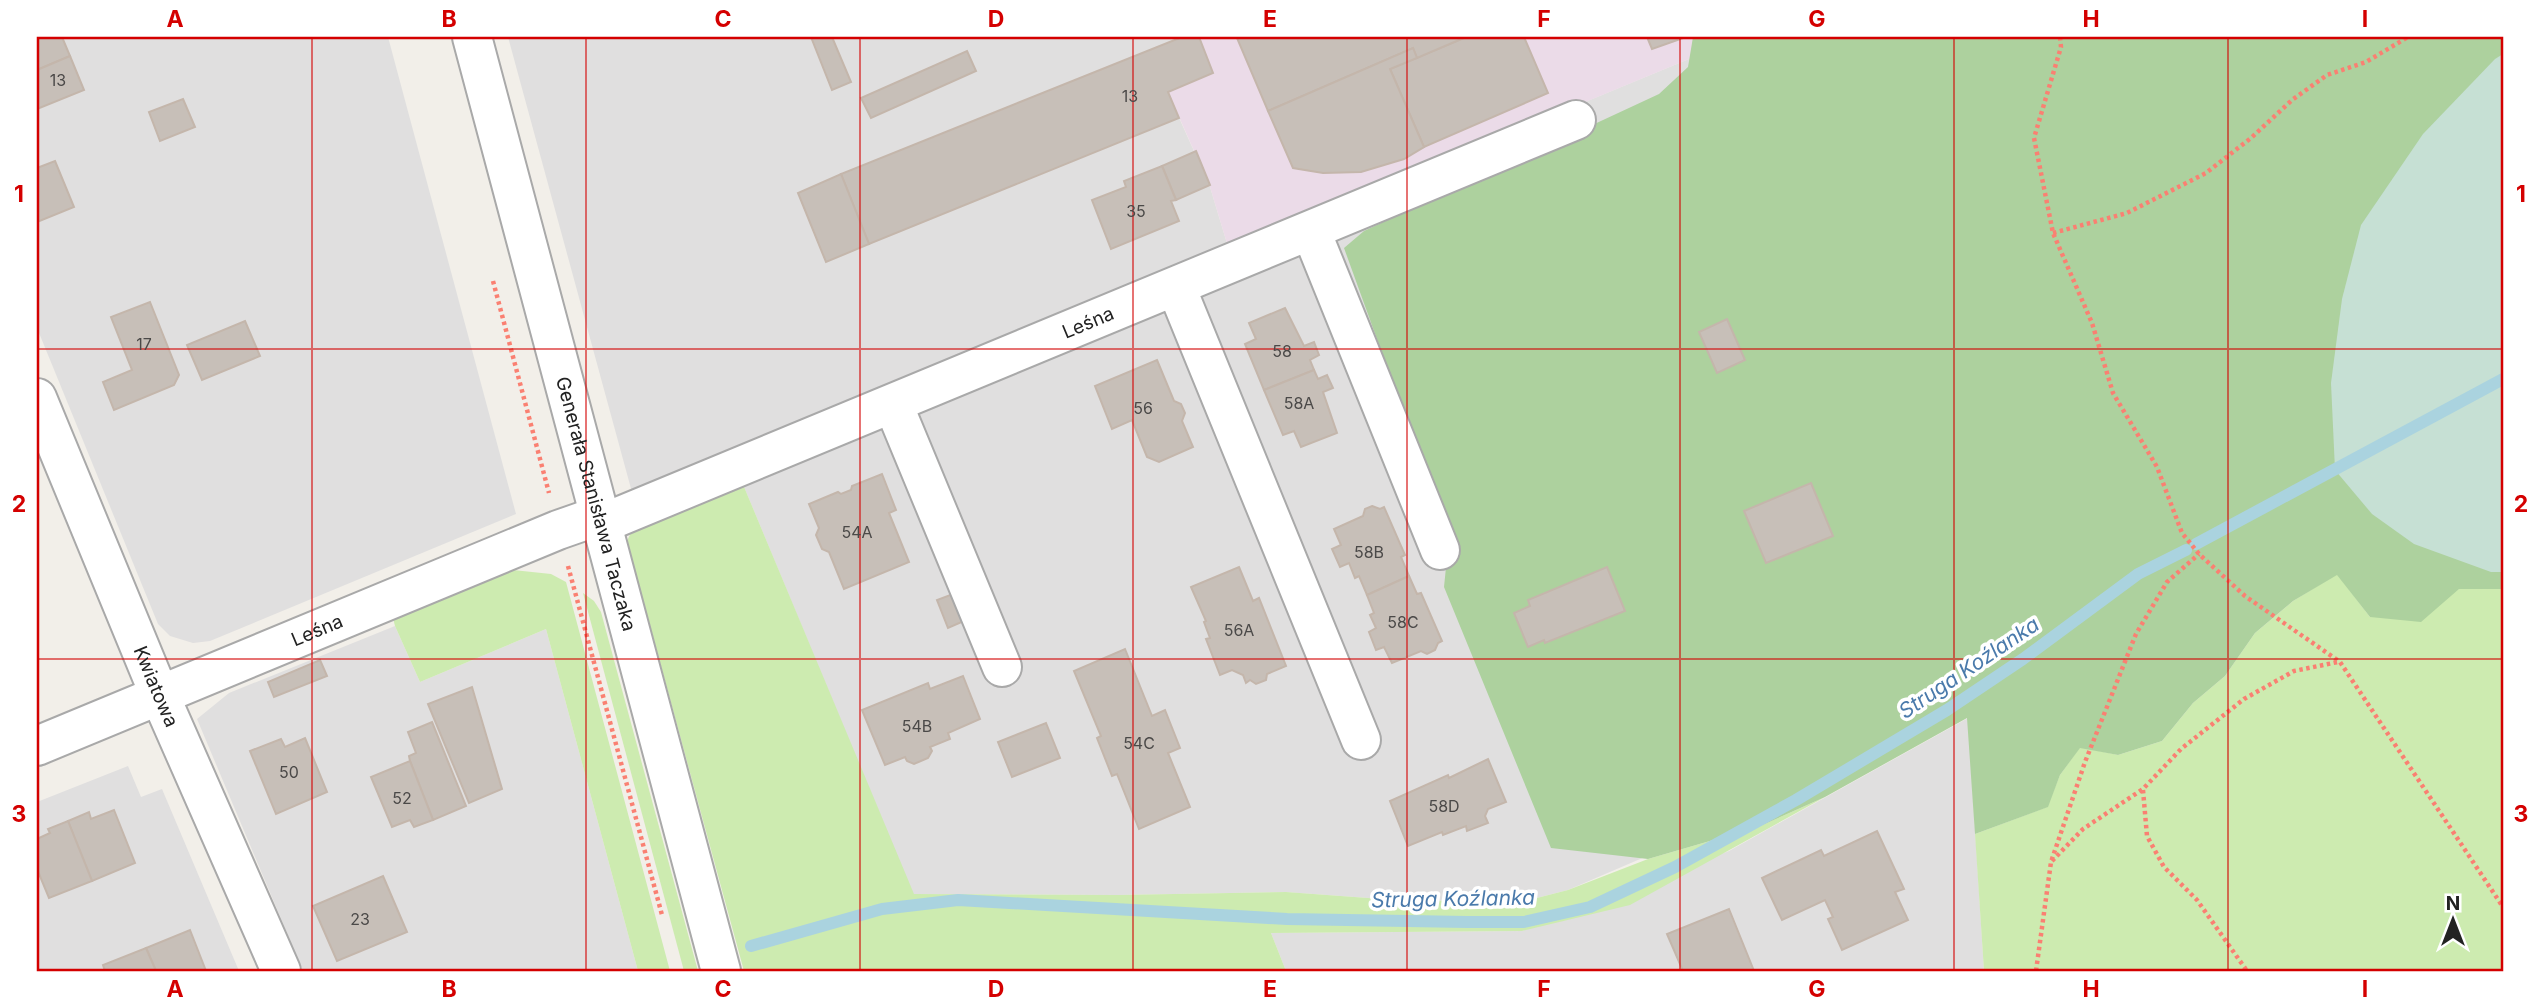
<svg xmlns="http://www.w3.org/2000/svg" width="2540" height="1008" viewBox="0 0 2540 1008" font-family="Inter,sans-serif">
<rect width="100%" height="100%" fill="#f2efe9"/>
<!-- residential -->
<g fill="#e0dfdf">
<path d="M 37,37 L 388,37 L 516,514 L 210,641 L 193,643 L 170,636 L 158,624 L 37,328 Z"/>
<path d="M 508,37 L 1199,37 L 1213,73 L 1168,93 L 1210,187 L 1229,250 L 633,496 Z"/>
<path d="M 1742,37 L 1675,844 L 1568,890 L 1529,900 L 1409,901 L 1286,892 L 1118,895 L 913,894 L 742,482 L 1198,293 L 1597,135 L 1585,102 Z"/>
<path d="M 395,626 L 420,682 L 546,629 L 638,971 L 303,971 L 197,719 L 229,693 Z"/>
<path d="M 1968,718 L 1984,971 L 1286,971 L 1271,933 L 1522,931 L 1729,851 Z"/>
<path d="M 128,766 L 141,797 L 162,789 L 239,971 L 37,971 L 37,802 Z"/>
</g>
<!-- industrial -->
<path fill="#ebdbe8" d="M 1199,37 L 1742,37 L 1229,250 L 1210,187 L 1168,92 L 1213,73 Z"/>
<!-- grass -->
<g fill="#cdebb0">
<path d="M 742,482 L 914,894 L 1118,895 L 1286,892 L 1409,901 L 1529,900 L 1568,890 L 1648,859 L 1758,827 L 1825,797 L 1630,905 L 1522,931 L 1271,933 L 1286,971 L 744,971 L 627,541 L 633,528 Z"/>
<path d="M 513,570 L 551,574 L 566,582 L 670,971 L 638,971 L 546,629 L 420,682 L 395,626 L 393,618 L 491,575 Z"/>
<path d="M 2337,574 L 2370,617 L 2459,589 L 2503,589 L 2503,971 L 1984,971 L 1975,834 L 2047,807 L 2060,775 L 2080,747 L 2118,755 L 2162,741 L 2193,703 L 2225,676 L 2255,633 L 2293,601 Z"/>
<path d="M 583,593 L 594,601 L 601,612 L 698,971 L 684,971 Z"/>
</g>
<!-- forest -->
<path fill="#add19e" d="M 1693,37 L 2503,37 L 2503,589 L 2459,589 L 2421,622 L 2370,617 L 2337,575 L 2293,601 L 2255,633 L 2225,676 L 2193,703 L 2162,741 L 2118,755 L 2080,748 L 2060,775 L 2048,807 L 1975,834 L 1967,718 L 1825,797 L 1758,827 L 1648,859 L 1551,848 L 1444,587 L 1449,538 L 1344,248 L 1364,231 L 1659,94 L 1688,67 Z"/>
<!-- wetland -->
<path fill="#c6e0d4" d="M 2503,54 L 2503,572 L 2491,572 L 2414,544 L 2372,514 L 2335,470 L 2331,383 L 2342,299 L 2361,225 L 2423,134 L 2495,59 Z"/>
<g fill="none" stroke-linecap="round" stroke-linejoin="round">
<!-- stream -->
<g stroke="#aad3df" stroke-width="12">
<path d="M 2196,544 L 2503,379"/>
<path d="M 751,946 L 882,909 L 958,900 L 1287,919 L 1467,922 L 1524,922 L 1590,907 L 1675,867 L 1796,800 L 1947,710 L 2023,659 L 2138,574 L 2186,550"/>
</g>
</g>
<!-- building -->
<g fill="#c7bfb8" stroke="#c4b6ab" stroke-width="2">
<path d="M 37,37 L 62,37 L 70,56 L 37,70 Z"/>
<path d="M 811,37 L 832,37 L 851,82 L 832,90 Z"/>
<path d="M 1182,37 L 1199,37 L 1213,73 L 1168,92 L 1179,118 L 869,244 L 841,174 Z"/>
<path d="M 1466,37 L 1524,37 L 1548,93 L 1424,147 L 1390,69 Z"/>
<path d="M 1466,37 L 1417,58 L 1413,48 L 1268,111 L 1237,38 Z"/>
<path d="M 1647,37 L 1683,37 L 1683,38 L 1652,49 Z"/>
<path d="M 1413,48 L 1417,58 L 1390,69 L 1424,147 L 1404,159 L 1361,172 L 1323,173 L 1293,168 L 1268,111 Z"/>
<path d="M 967,51 L 976,71 L 871,118 L 861,98 Z"/>
<path d="M 70,56 L 84,90 L 37,109 L 37,70 Z"/>
<path d="M 183,99 L 195,127 L 160,141 L 149,112 Z"/>
<path d="M 1196,151 L 1210,185 L 1176,200 L 1162,166 Z"/>
<path d="M 55,161 L 74,207 L 37,222 L 37,168 Z"/>
<path d="M 1162,166 L 1176,200 L 1171,201 L 1179,221 L 1111,249 L 1092,200 L 1126,187 L 1124,181 Z"/>
<path d="M 841,174 L 869,244 L 826,262 L 798,193 Z"/>
<path d="M 150,302 L 179,375 L 174,385 L 114,410 L 103,382 L 132,370 L 111,317 Z"/>
<path d="M 1285,308 L 1304,346 L 1314,342 L 1319,355 L 1310,360 L 1314,370 L 1264,390 L 1245,344 L 1256,339 L 1249,323 Z"/>
<path d="M 1727,319 L 1745,360 L 1717,373 L 1699,332 Z"/>
<path d="M 245,321 L 260,356 L 202,380 L 187,345 Z"/>
<path d="M 1157,360 L 1174,401 L 1181,404 L 1185,413 L 1182,421 L 1193,447 L 1159,462 L 1147,457 L 1132,420 L 1112,429 L 1095,386 Z"/>
<path d="M 1314,370 L 1318,379 L 1327,375 L 1333,388 L 1323,392 L 1337,433 L 1301,447 L 1294,431 L 1283,435 L 1264,390 Z"/>
<path d="M 882,474 L 896,510 L 889,513 L 909,562 L 844,589 L 829,552 L 822,549 L 816,535 L 819,528 L 809,504 L 838,492 L 841,494 L 851,490 L 852,486 Z"/>
<path d="M 1811,483 L 1833,536 L 1766,563 L 1744,511 Z"/>
<path d="M 1372,506 L 1380,509 L 1384,507 L 1405,555 L 1401,557 L 1409,576 L 1367,595 L 1359,576 L 1355,578 L 1349,563 L 1340,567 L 1332,549 L 1341,545 L 1334,529 L 1363,516 L 1365,509 Z"/>
<path d="M 1239,567 L 1253,601 L 1259,598 L 1286,666 L 1267,674 L 1266,680 L 1256,684 L 1250,680 L 1246,683 L 1243,675 L 1232,670 L 1220,675 L 1206,639 L 1210,638 L 1204,622 L 1206,621 L 1191,587 Z"/>
<path d="M 1607,567 L 1625,611 L 1545,643 L 1544,640 L 1528,647 L 1514,613 L 1530,606 L 1528,600 Z"/>
<path d="M 1409,576 L 1417,594 L 1421,593 L 1442,641 L 1438,643 L 1435,650 L 1427,654 L 1421,651 L 1392,663 L 1384,647 L 1376,650 L 1369,632 L 1376,628 L 1370,615 L 1374,613 L 1367,595 Z"/>
<path d="M 953,594 L 964,621 L 948,628 L 937,600 Z"/>
<path d="M 1125,649 L 1152,716 L 1165,710 L 1180,748 L 1168,753 L 1190,807 L 1139,829 L 1117,774 L 1112,776 L 1097,738 L 1101,736 L 1074,671 Z"/>
<path d="M 320,660 L 327,676 L 274,697 L 268,682 Z"/>
<path d="M 963,676 L 980,719 L 948,733 L 950,739 L 930,747 L 932,751 L 928,758 L 914,764 L 907,761 L 905,757 L 885,765 L 862,710 L 928,683 L 930,689 Z"/>
<path d="M 472,687 L 502,789 L 469,803 L 428,704 Z"/>
<path d="M 432,722 L 466,806 L 433,820 L 410,761 L 409,756 L 416,753 L 408,732 Z"/>
<path d="M 1046,723 L 1060,758 L 1012,777 L 998,742 Z"/>
<path d="M 305,738 L 327,792 L 276,814 L 250,751 L 281,739 L 285,747 Z"/>
<path d="M 1488,759 L 1506,802 L 1488,809 L 1485,816 L 1488,823 L 1467,831 L 1466,826 L 1443,835 L 1442,832 L 1408,846 L 1390,801 L 1448,775 L 1449,778 Z"/>
<path d="M 410,761 L 433,820 L 414,827 L 410,820 L 392,827 L 371,777 Z"/>
<path d="M 114,810 L 135,863 L 92,881 L 68,821 L 89,812 L 91,819 Z"/>
<path d="M 68,821 L 92,881 L 49,898 L 37,869 L 37,839 L 50,833 L 48,829 Z"/>
<path d="M 1877,831 L 1904,889 L 1895,892 L 1908,920 L 1842,950 L 1828,919 L 1833,917 L 1825,900 L 1782,920 L 1762,878 L 1821,850 L 1824,856 Z"/>
<path d="M 383,876 L 407,932 L 337,961 L 313,906 Z"/>
<path d="M 1729,909 L 1754,971 L 1683,971 L 1667,934 Z"/>
<path d="M 190,930 L 206,971 L 156,971 L 146,948 Z"/>
<path d="M 146,948 L 156,971 L 105,971 L 103,965 Z"/>
</g>
<g fill="none" stroke-linecap="round" stroke-linejoin="round">
<!-- minor casing -->
<g stroke="#a9a9a9" stroke-width="42">
<g id="minor">
<path id="s1" d="M 472,37 L 721,971"/>
<path d="M 1311,231 L 1440,550"/>
<path d="M 1176,287 L 1361,740"/>
<path id="s2" d="M 37,398 L 160,696 L 281,971"/>
<path d="M 893,404 L 1002,667"/>
<path id="s3" d="M 601,524 L 1576,120"/>
<path id="s4" d="M 37,746 L 558,530 L 598,516"/>
</g>
</g>
<!-- path -->
<g stroke="#fa8072" stroke-width="4.5" stroke-dasharray="3.5 3.5" stroke-linecap="butt">
<path d="M 2060,37 L 2061,47 L 2034,138 L 2053,233 L 2092,323 L 2113,393 L 2157,467 L 2182,533 L 2199,554 L 2245,596 L 2340,662 L 2503,907"/>
<path d="M 2053,233 L 2127,213 L 2206,173 L 2251,138 L 2292,100 L 2327,75 L 2366,62 L 2408,37"/>
<path d="M 493,281 L 549,493"/>
<path d="M 568,566 L 662,915"/>
<path d="M 2143,790 L 2147,836 L 2164,867 L 2197,900 L 2247,971"/>
<path d="M 2052,861 L 2083,829 L 2143,789 L 2181,749 L 2244,699 L 2294,671 L 2338,662"/>
<path d="M 2036,971 L 2051,862 L 2085,762 L 2136,634 L 2167,582 L 2199,554"/>
</g>
<!-- minor -->
<use href="#minor" stroke="#fff" stroke-width="38"/>
</g>
<!-- grid -->
<path fill="none" stroke="#d40000" stroke-width="2" stroke-opacity="0.55" d="M 312,37 L 312,971M 586,37 L 586,971M 860,37 L 860,971M 1133,37 L 1133,971M 1407,37 L 1407,971M 1680,37 L 1680,971M 1954,37 L 1954,971M 2228,37 L 2228,971M 37,349 L 2503,349M 37,659 L 2503,659"/>
<g text-anchor="middle" stroke-width="7" stroke-linejoin="round" paint-order="stroke">
<!-- number labels -->
<g font-size="16" fill="#4b4948">
<text x="58" y="86">13</text>
<text x="1130" y="102">13</text>
<text x="1136" y="217">35</text>
<text x="144" y="350">17</text>
<text x="1282" y="357">58</text>
<text x="1299" y="409">58A</text>
<text x="1143" y="414">56</text>
<text x="857" y="538">54A</text>
<text x="1369" y="558">58B</text>
<text x="1403" y="628">58C</text>
<text x="1239" y="636">56A</text>
<text x="917" y="732">54B</text>
<text x="1139" y="749">54C</text>
<text x="289" y="778">50</text>
<text x="402" y="804">52</text>
<text x="1444" y="812">58D</text>
<text x="360" y="925">23</text>
</g>
<!-- street labels -->
<g font-size="19" fill="#222" stroke="#fff">
<text dy="7" stroke="none"><textPath href="#s3" startOffset="527">Leśna</textPath></text>
<text dy="7" stroke="none"><textPath href="#s1" startOffset="483">Generała Stanisława Taczaka</textPath></text>
<text dy="7" stroke="none"><textPath href="#s4" startOffset="303">Leśna</textPath></text>
<text dy="7" stroke="none"><textPath href="#s2" startOffset="312">Kwiatowa</textPath></text>
</g>
<!-- water labels -->
<g font-size="21" font-style="italic" fill="#4a7aab" stroke="#fff">
<text transform="translate(1969 668) rotate(-34)" y="7">Struga Koźlanka</text>
<text transform="translate(1453 899) rotate(-1)" y="7">Struga Koźlanka</text>
</g>
</g>
<!-- border -->
<rect width="2540" height="1008" fill="none" stroke="#ffffff" stroke-width="77"/>
<!-- north arrow -->
<g transform="translate(2453 920)" stroke="#ffffff" stroke-width="5" paint-order="stroke">
<path d="M0-5L12 26L0 18L-12 26Z" fill="#222222"/>
<text y="-10" font-size="19" font-weight="bold" text-anchor="middle" fill="#222222">N</text>
</g>
<rect x="38" y="38" width="2464" height="932" fill="none" stroke="#d40000" stroke-width="2.5"/>
<g font-size="23" text-anchor="middle" font-weight="bold" fill="#d40000">
<text x="175" y="27">A</text>
<text x="449" y="27">B</text>
<text x="723" y="27">C</text>
<text x="996" y="27">D</text>
<text x="1270" y="27">E</text>
<text x="1544" y="27">F</text>
<text x="1817" y="27">G</text>
<text x="2091" y="27">H</text>
<text x="2365" y="27">I</text>
<text x="19" y="202">1</text>
<text x="2521" y="202">1</text>
<text x="19" y="512">2</text>
<text x="2521" y="512">2</text>
<text x="19" y="822">3</text>
<text x="2521" y="822">3</text>
<text x="175" y="997">A</text>
<text x="449" y="997">B</text>
<text x="723" y="997">C</text>
<text x="996" y="997">D</text>
<text x="1270" y="997">E</text>
<text x="1544" y="997">F</text>
<text x="1817" y="997">G</text>
<text x="2091" y="997">H</text>
<text x="2365" y="997">I</text>
</g>
</svg>
